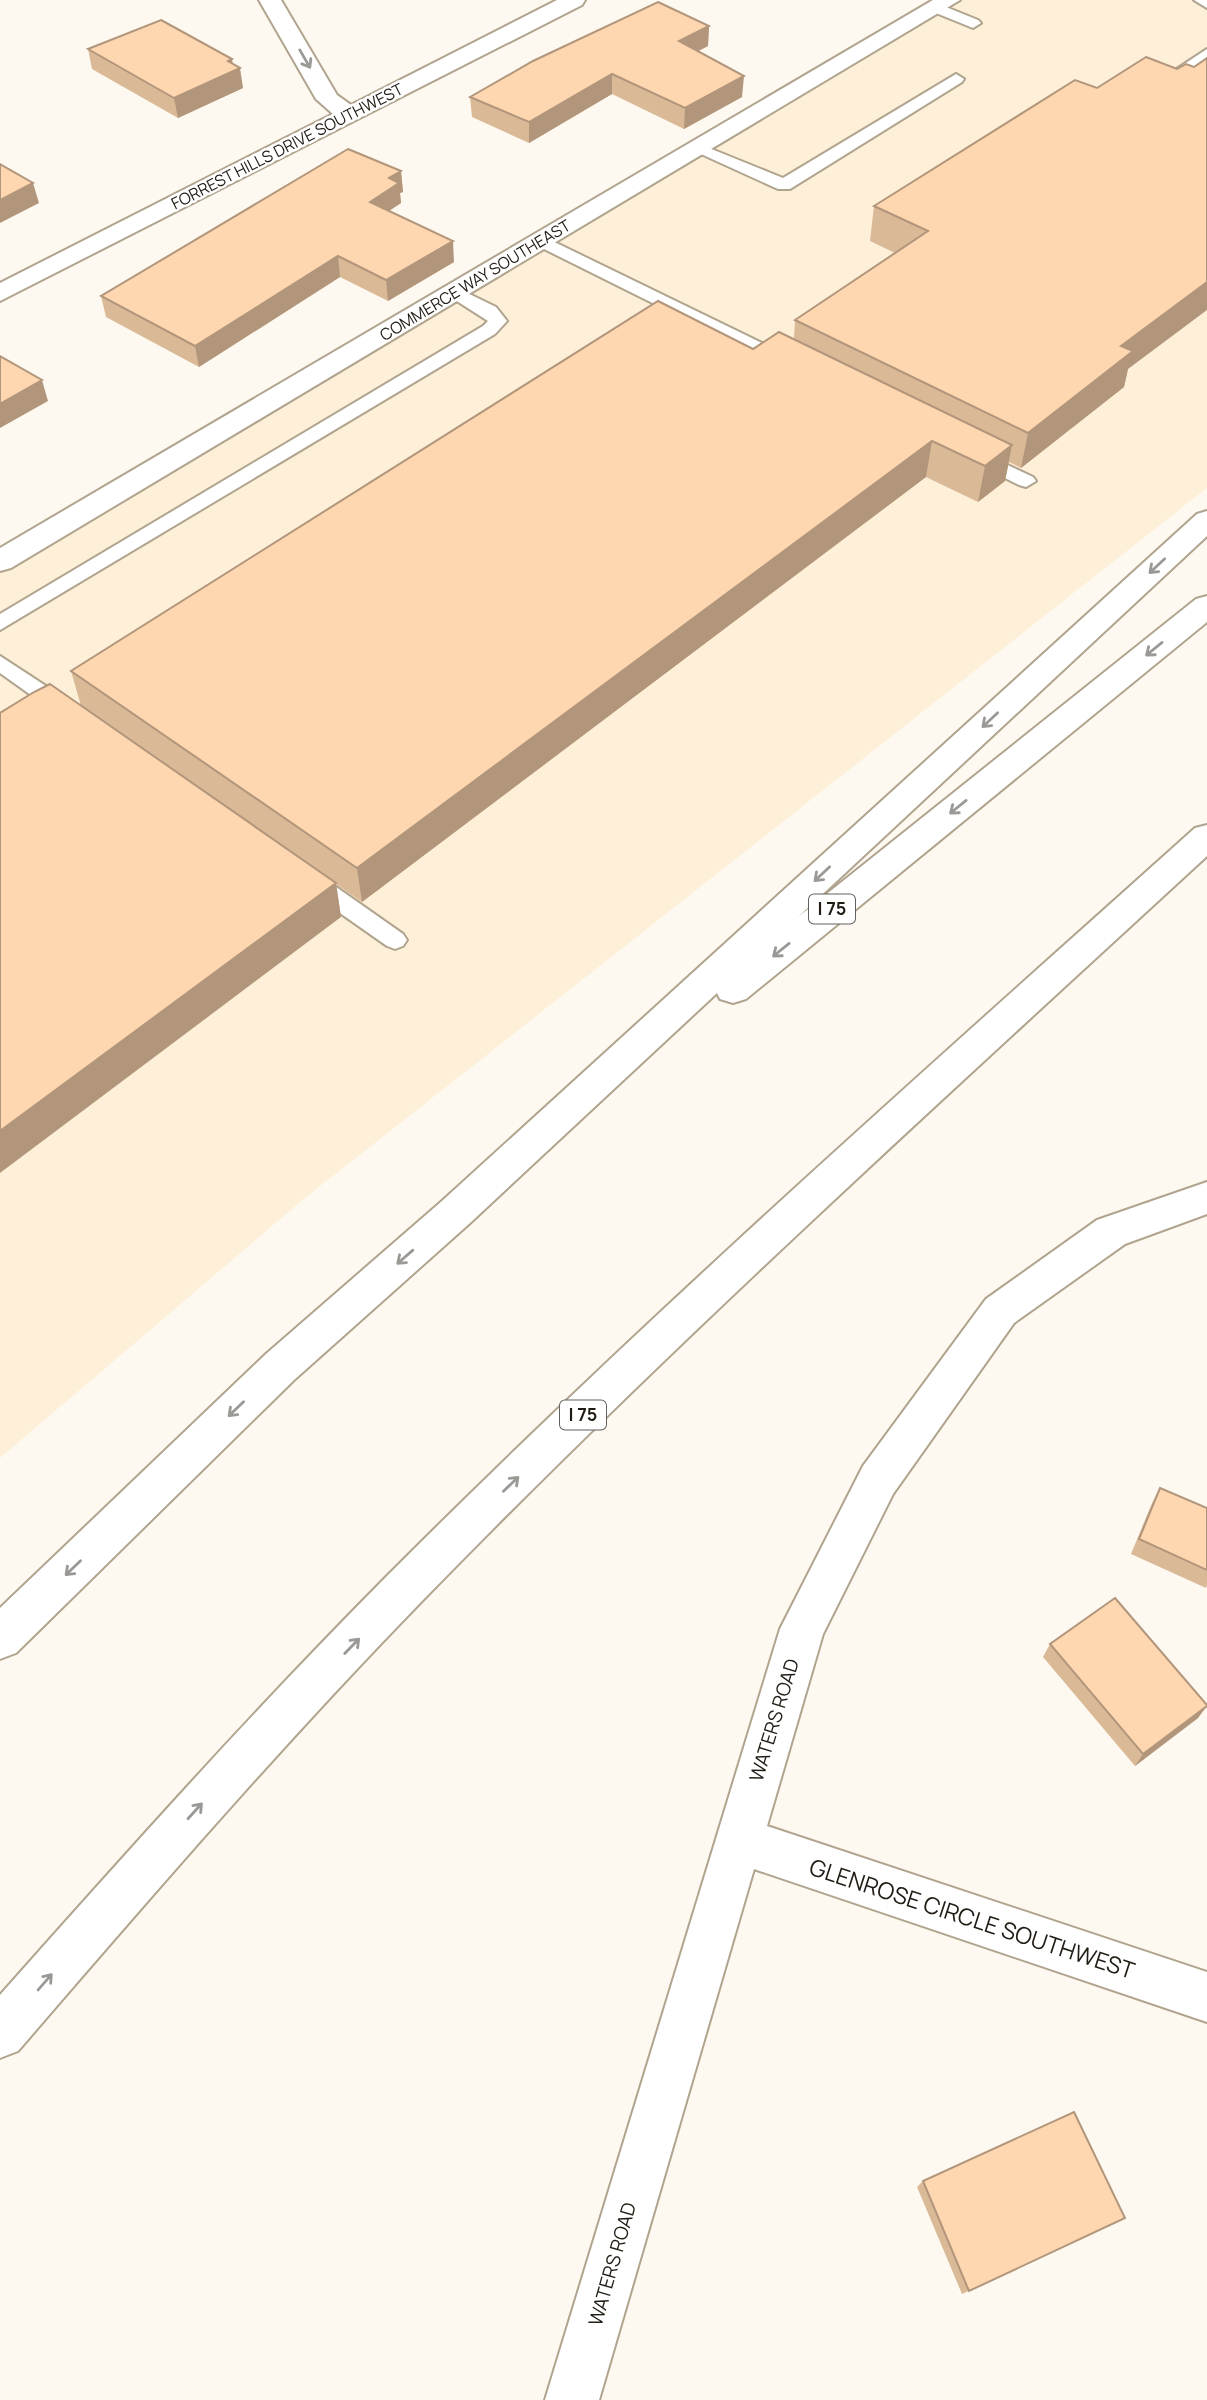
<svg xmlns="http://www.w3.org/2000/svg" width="1207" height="2400" viewBox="0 0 1207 2400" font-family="Manrope,sans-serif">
<rect width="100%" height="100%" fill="#fef9f0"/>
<!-- built -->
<path fill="#fef0d8" d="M 943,0 L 1207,0 L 1207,488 L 305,1198 L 0,1458 L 0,548 Z"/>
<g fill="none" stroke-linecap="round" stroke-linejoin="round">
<!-- service casing -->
<g stroke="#b0a48e" stroke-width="4">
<g id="service">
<path d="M 936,3 L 978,20 L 981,23 L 973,28 L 931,11 L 931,5 Z"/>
<path d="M 1207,49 L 1207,61 L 1169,88 L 1157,88 L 1157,82 Z"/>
<path d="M 956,74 L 964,79 L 962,82 L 790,189 L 778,189 L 690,149 L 692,146 L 704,146 L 783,178 Z"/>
<path d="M 542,236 L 795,359 L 797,363 L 795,367 L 781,367 L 536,245 L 533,241 Z"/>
<path d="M 455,287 L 496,307 L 507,321 L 495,334 L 0,630 L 0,614 L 483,326 L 488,321 L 449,296 L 446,292 Z"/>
<path d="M 976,450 L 1033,477 L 1036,481 L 1026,487 L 1019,485 L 969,460 L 966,456 Z"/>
<path d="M 0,656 L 75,705 L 78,710 L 75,715 L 59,715 L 0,673 Z"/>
<path d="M 311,872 L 319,875 L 403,934 L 407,940 L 403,946 L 395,949 L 387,946 L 303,887 L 299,881 L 303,875 Z"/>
</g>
</g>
<!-- minor casing -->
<g stroke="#b0a48e" stroke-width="4">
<g id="minor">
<path d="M 259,0 L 281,0 L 337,95 L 351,105 L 557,0 L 585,0 L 582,5 L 0,301 L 0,283 L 333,114 L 316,99 Z"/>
<path d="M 933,0 L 960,0 L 11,568 L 0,571 L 0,548 Z"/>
<path d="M 1207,1182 L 1207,1214 L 1125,1244 L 1014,1323 L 893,1494 L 823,1634 L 767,1826 L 1207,1972 L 1207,2022 L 754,1869 L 599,2400 L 545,2400 L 780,1629 L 863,1466 L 986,1299 L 1097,1220 Z"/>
</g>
</g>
<!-- tertiary casing -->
<g stroke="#b0a48e" stroke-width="4">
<path id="tertiary" d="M 1194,0 L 1207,0 L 1207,8 Z"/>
</g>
<!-- motorway casing -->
<g stroke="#b0a48e" stroke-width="4">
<g id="motorway">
<path d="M 1207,511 L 1207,536 L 798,917 L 1196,599 L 1207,596 L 1207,622 L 746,999 L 733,1003 L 720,999 L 717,993 L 470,1223 L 294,1380 L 16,1653 L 0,1659 L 0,1608 L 266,1354 L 442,1201 L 1197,514 Z"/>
<path d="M 1207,825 L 1207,856 C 941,1101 672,1344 420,1603 C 280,1747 149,1899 18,2051 L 0,2058 L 0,1995 C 126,1853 253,1711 387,1576 C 646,1316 922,1073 1195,828 Z"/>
</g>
</g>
<!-- service -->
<use href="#service" fill="#fff" fill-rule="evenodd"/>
<!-- minor -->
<use href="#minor" fill="#fff" fill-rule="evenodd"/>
<!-- tertiary -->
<use href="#tertiary" fill="#fff" fill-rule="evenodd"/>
<!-- motorway -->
<use href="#motorway" fill="#fff" fill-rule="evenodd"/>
</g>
<!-- wall -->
<g fill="#dab997">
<path d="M 709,26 L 708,46 L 698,51 L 742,97 L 684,129 L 612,94 L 529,143 L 472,117 L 470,97 Z"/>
<path d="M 88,49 L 233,64 L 243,88 L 178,118 L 92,69 Z"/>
<path d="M 1075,80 L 1128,369 L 1124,387 L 1021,468 L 1009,462 L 1005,481 L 978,502 L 926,477 L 362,902 L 336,884 L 341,917 L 81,706 L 71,671 L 753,349 L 794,339 L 795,320 L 895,253 L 870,241 L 874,206 Z"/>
<path d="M 401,171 L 403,192 L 400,193 L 401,203 L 389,211 L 454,262 L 388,301 L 340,277 L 199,367 L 106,317 L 101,296 Z"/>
<path d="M 1160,1488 L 1207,1508 L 1207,1585 L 1206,1588 L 1131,1554 L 1152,1503 Z"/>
<path d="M 1050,1644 L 1198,1718 L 1135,1766 L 1043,1657 Z"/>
<path d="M 923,2181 L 1125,2218 L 962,2294 L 917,2187 Z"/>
</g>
<!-- shaded-wall -->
<g fill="#b2967b">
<path d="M 709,26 L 708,46 L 679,61 L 679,41 Z"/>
<path d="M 232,59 L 234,71 L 240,68 L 243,88 L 178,118 L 174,98 Z"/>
<path d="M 612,74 L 612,94 L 529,143 L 529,122 Z"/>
<path d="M 744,76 L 742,97 L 684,129 L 685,108 Z"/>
<path d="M 401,171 L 403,192 L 400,193 L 401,203 L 372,222 L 370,202 L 389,178 Z"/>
<path d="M 33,183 L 39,203 L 0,223 L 0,200 Z"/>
<path d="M 453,241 L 454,262 L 388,301 L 386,280 Z"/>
<path d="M 338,256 L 340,277 L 199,367 L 195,346 Z"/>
<path d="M 1207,282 L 1207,310 L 1128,369 L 1124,387 L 1021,468 L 1028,433 L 1121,346 Z"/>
<path d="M 42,380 L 48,401 L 0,428 L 0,404 Z"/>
<path d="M 932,441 L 926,477 L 362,902 L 357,868 Z"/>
<path d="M 1012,445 L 1005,481 L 978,502 L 985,466 Z"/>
<path d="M 336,883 L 341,917 L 0,1173 L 0,1131 Z"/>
<path d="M 1207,1706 L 1198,1718 L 1135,1766 L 1143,1754 Z"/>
</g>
<!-- building -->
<g fill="#fed7b0" stroke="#b2967b" stroke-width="2">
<path d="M 658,2 L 709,26 L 679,41 L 744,76 L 685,108 L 612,74 L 529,122 L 470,97 L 533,61 Z"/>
<path d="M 161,20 L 232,59 L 228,61 L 240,68 L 174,98 L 88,49 Z"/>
<path d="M 1146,57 L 1177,69 L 1186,64 L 1194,67 L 1207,58 L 1207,282 L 1121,346 L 1133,351 L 1028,433 L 795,320 L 928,231 L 874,206 L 1075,80 L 1097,88 Z"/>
<path d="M 348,149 L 401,171 L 389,178 L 399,183 L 370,202 L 453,241 L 386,280 L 338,256 L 195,346 L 101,296 Z"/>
<path d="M 0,164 L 33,183 L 0,200 Z"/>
<path d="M 658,301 L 753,349 L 779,332 L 1012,445 L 985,466 L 932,441 L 357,868 L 71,671 Z"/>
<path d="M 0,356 L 42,380 L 0,404 Z"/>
<path d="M 50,684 L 336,883 L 0,1131 L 0,713 L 34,692 Z"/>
<path d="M 1160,1488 L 1207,1508 L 1207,1570 L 1139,1539 Z"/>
<path d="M 1115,1598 L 1207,1705 L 1207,1706 L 1143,1754 L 1050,1644 Z"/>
<path d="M 1074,2112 L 1125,2218 L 969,2291 L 923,2181 Z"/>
</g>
<!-- one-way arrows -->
<defs><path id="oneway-shaft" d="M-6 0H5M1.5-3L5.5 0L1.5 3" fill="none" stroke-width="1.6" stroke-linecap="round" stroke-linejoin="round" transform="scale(1.75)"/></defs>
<g stroke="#9b9995">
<use href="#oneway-shaft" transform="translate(305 59) rotate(60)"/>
<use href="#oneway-shaft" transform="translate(1157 566) rotate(137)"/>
<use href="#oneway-shaft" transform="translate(1154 649) rotate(141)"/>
<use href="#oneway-shaft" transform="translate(990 720) rotate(137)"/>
<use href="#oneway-shaft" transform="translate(958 807) rotate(141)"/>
<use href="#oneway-shaft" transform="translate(822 874) rotate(137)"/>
<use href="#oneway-shaft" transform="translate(781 950) rotate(141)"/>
<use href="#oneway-shaft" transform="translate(405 1257) rotate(139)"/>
<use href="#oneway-shaft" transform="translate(236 1409) rotate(136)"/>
<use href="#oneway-shaft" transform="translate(511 1484) rotate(-44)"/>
<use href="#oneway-shaft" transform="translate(73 1568) rotate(136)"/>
<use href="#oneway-shaft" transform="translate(352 1646) rotate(-46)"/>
<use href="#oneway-shaft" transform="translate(195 1811) rotate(-48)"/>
<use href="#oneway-shaft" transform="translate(45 1982) rotate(-49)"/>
</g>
<g text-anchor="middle" stroke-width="5" stroke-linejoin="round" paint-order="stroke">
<!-- far-street labels -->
<g font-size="16" fill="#211c14" stroke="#fff">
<text transform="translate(287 146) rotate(-27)" y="6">FORREST HILLS DRIVE SOUTHWEST</text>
<text transform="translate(475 280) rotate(-31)" y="6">COMMERCE WAY SOUTHEAST</text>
</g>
<!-- shield labels -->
<g fill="#fff" stroke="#64605a" stroke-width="2">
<rect x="809" y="894.5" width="46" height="29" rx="5"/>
<rect x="560" y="1400.5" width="46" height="29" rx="5"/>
</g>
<g font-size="18" font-weight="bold" fill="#211c14">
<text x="832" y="915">I 75</text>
<text x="583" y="1421">I 75</text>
</g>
<!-- street labels -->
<g font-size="19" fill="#211c14" stroke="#fff">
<text transform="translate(774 1720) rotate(-73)" y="7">WATERS ROAD</text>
<text transform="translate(612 2264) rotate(-74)" y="7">WATERS ROAD</text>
</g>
<!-- near-street labels -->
<g font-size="23" fill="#211c14" stroke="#fff">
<text transform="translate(972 1919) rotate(18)" y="8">GLENROSE CIRCLE SOUTHWEST</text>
</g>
</g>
</svg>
